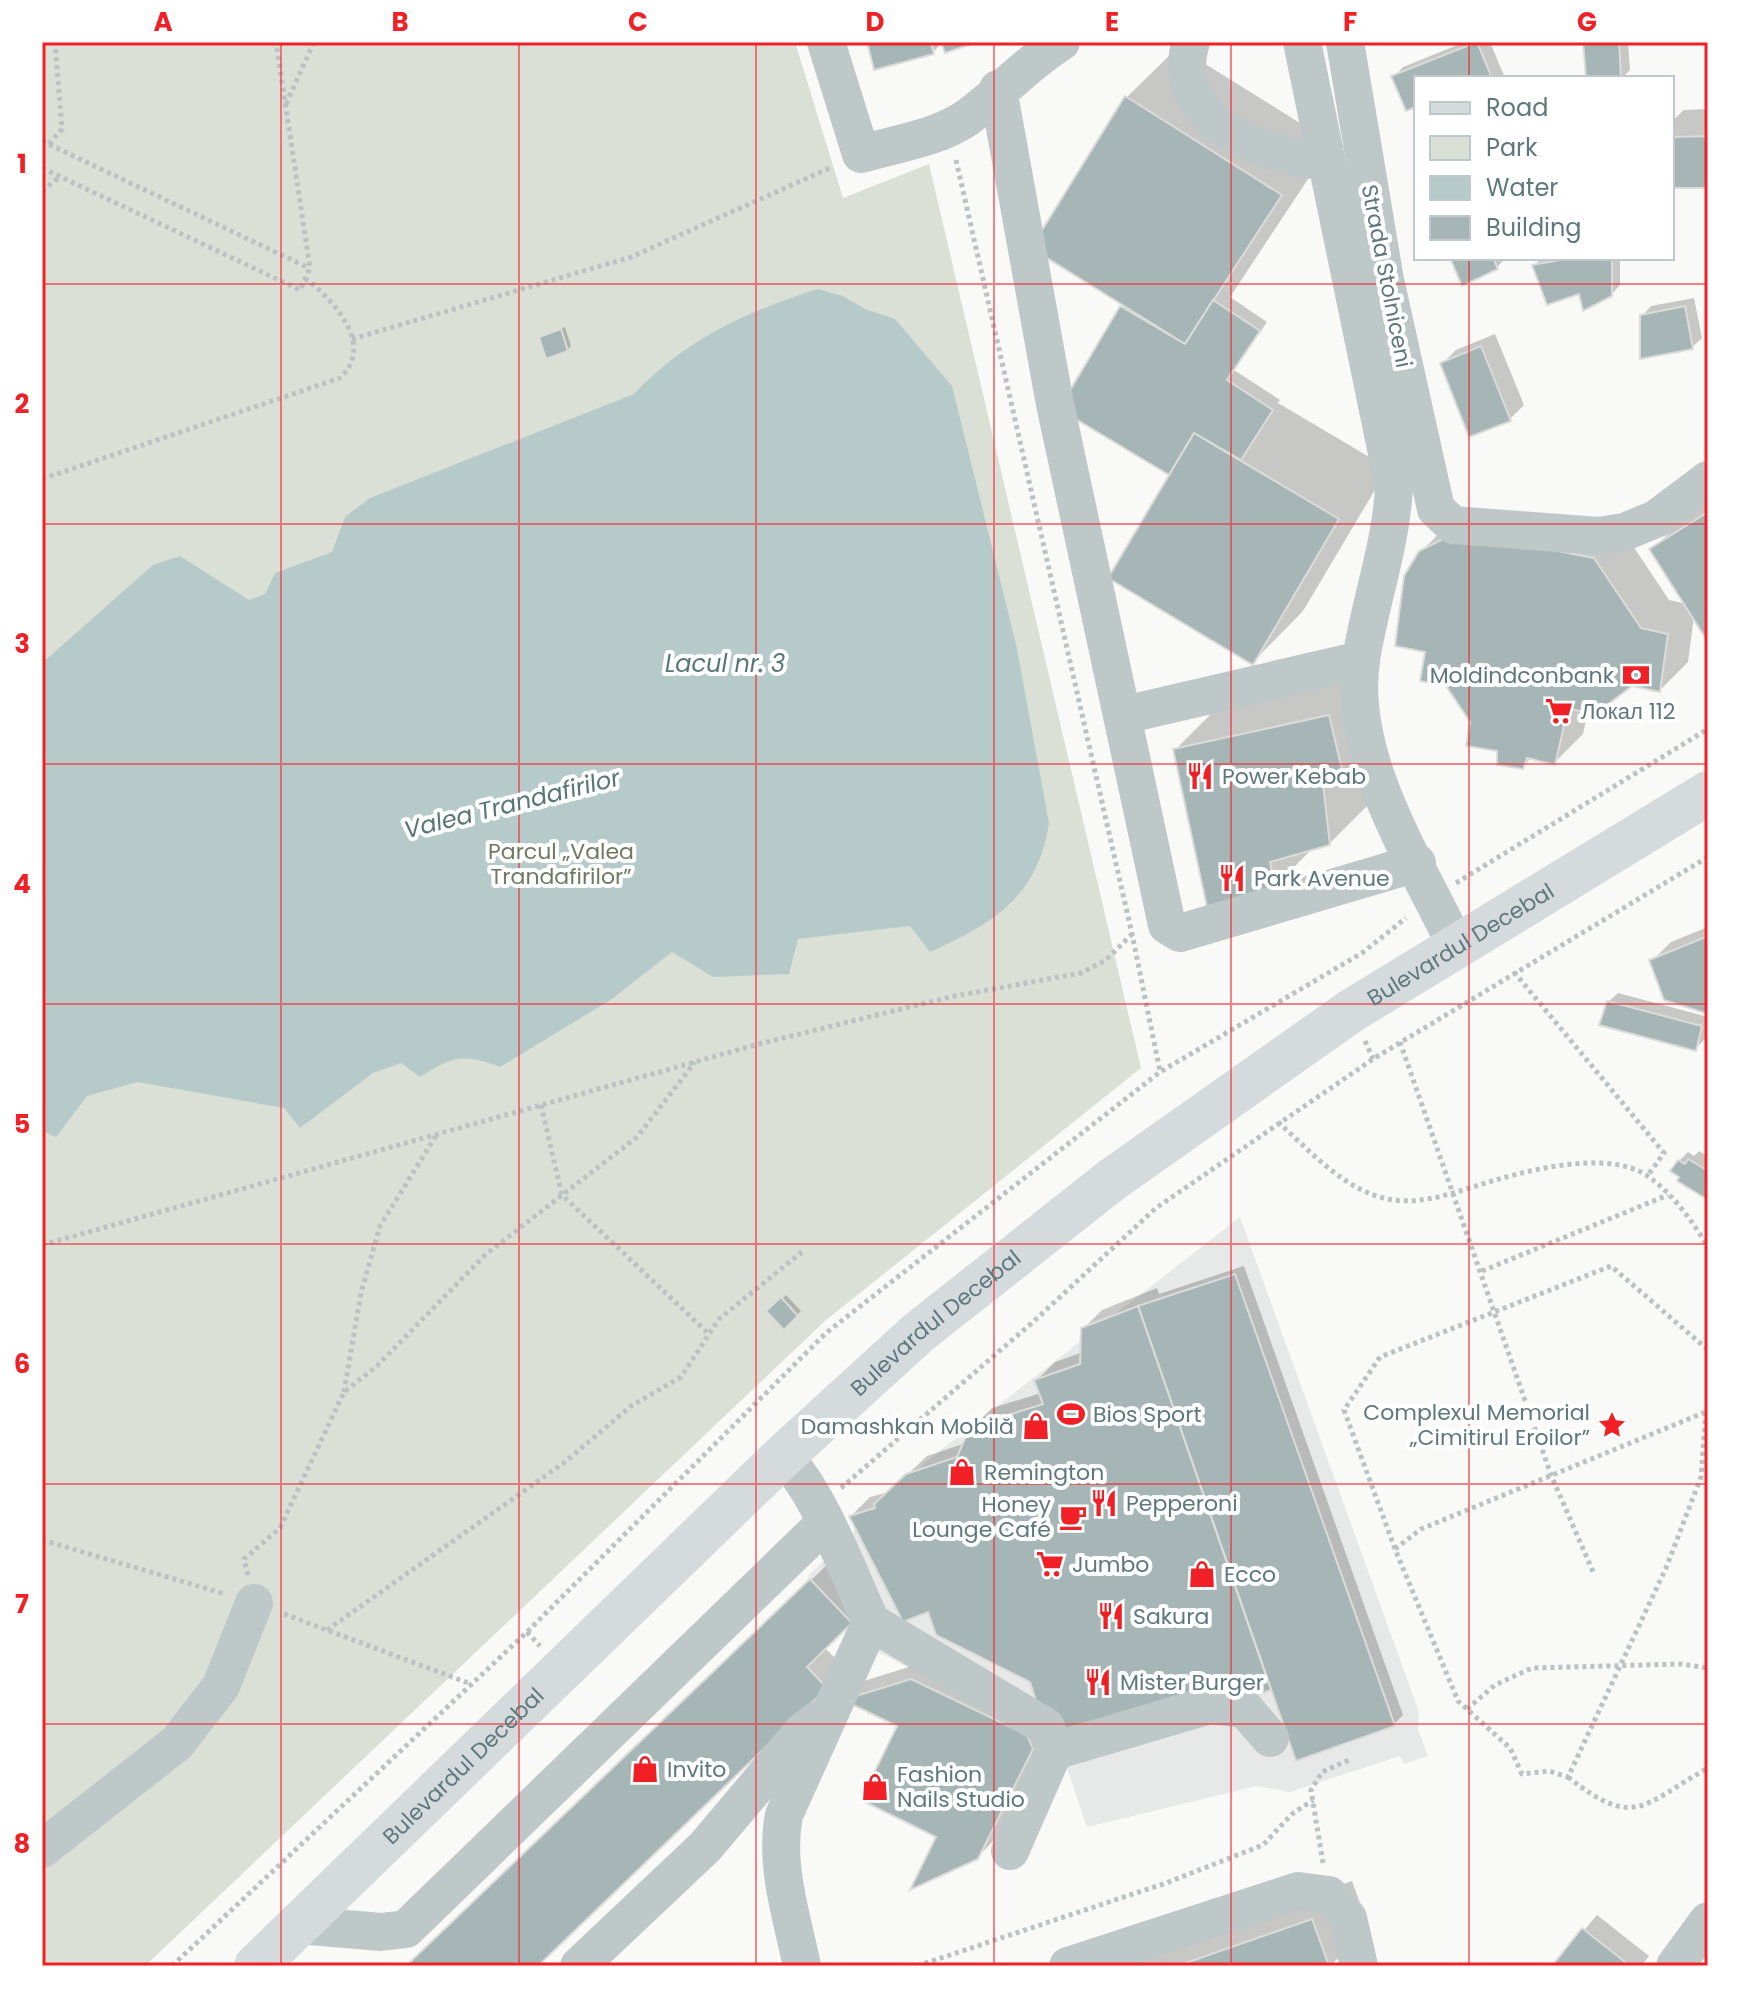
<svg xmlns="http://www.w3.org/2000/svg" width="1750" height="2008" viewBox="0 0 1750 2008" font-family="Poppins,sans-serif">
<rect width="100%" height="100%" fill="#f9f9f7"/>
<!-- built -->
<path fill="#e7e9e8" d="M 1240,1217 L 1419,1712 L 1418,1729 L 1428,1756 L 1404,1764 L 1400,1756 L 1290,1792 L 1257,1786 L 1087,1827 L 1058,1741 L 865,1646 L 808,1576 L 927,1461 Z"/>
<!-- green -->
<path fill="#dbe0d6" d="M 42,42 L 795,42 L 843,198 L 929,164 L 1141,1068 L 825,1321 L 145,1966 L 42,1966 Z"/>
<!-- water -->
<path fill="#b6caca" d="M 818,289 L 843,296 L 865,309 L 895,319 L 952,386 L 1016,644 L 1049,823 C 1038,896 994,923 930,952 L 910,926 L 798,939 L 789,974 L 713,977 L 672,952 L 612,999 L 500,1067 C 464,1053 452,1056 420,1077 L 401,1063 L 373,1073 L 300,1128 L 284,1108 L 137,1082 L 87,1096 L 56,1137 L 42,1131 L 42,663 L 153,565 L 180,556 L 249,600 L 265,594 L 275,573 L 332,552 L 345,517 L 370,498 L 634,394 C 685,340 747,311 818,289 Z"/>
<!-- shadow -->
<g fill="#0003">
<path d="M 869,42 L 971,42 L 943,42 L 933,52 Z"/>
<path d="M 1465,42 L 1490,42 L 1505,78 L 1416,78 L 1416,105 L 1394,77 L 1403,67 Z"/>
<path d="M 1585,42 L 1628,42 L 1630,70 L 1622,78 L 1588,78 Z"/>
<path d="M 1178,47 L 1332,143 L 1230,297 L 1267,322 L 1234,370 L 1280,400 L 1278,403 L 1388,468 L 1303,611 L 1253,662 L 1172,474 L 1062,408 L 1125,304 L 1127,97 Z"/>
<path d="M 1708,109 L 1708,186 L 1672,186 L 1672,121 L 1684,110 Z"/>
<path d="M 1452,258 L 1506,258 L 1497,267 Z"/>
<path d="M 1542,258 L 1620,258 L 1620,285 L 1611,295 L 1580,291 L 1534,266 Z"/>
<path d="M 1694,298 L 1702,338 L 1692,347 L 1642,316 L 1651,306 Z"/>
<path d="M 565,327 L 571,346 L 567,350 L 541,337 Z"/>
<path d="M 1495,334 L 1524,405 L 1510,419 L 1442,364 L 1456,350 Z"/>
<path d="M 1708,503 L 1708,638 L 1694,616 L 1688,662 L 1660,690 L 1631,684 L 1588,711 L 1583,734 L 1555,762 L 1532,757 L 1523,767 L 1499,750 L 1472,721 L 1427,650 L 1421,552 L 1449,523 L 1623,531 L 1669,600 L 1686,604 L 1652,550 L 1680,522 Z"/>
<path d="M 1368,676 L 1369,804 L 1329,844 L 1313,848 L 1274,887 L 1175,750 L 1215,710 Z"/>
<path d="M 1708,927 L 1708,1012 L 1652,961 L 1671,942 Z"/>
<path d="M 1618,993 L 1708,1017 L 1705,1039 L 1696,1048 L 1608,1002 Z"/>
<path d="M 1699,1151 L 1708,1156 L 1708,1198 L 1679,1161 L 1688,1152 L 1694,1156 Z"/>
<path d="M 1244,1266 L 1403,1715 L 1394,1724 L 1272,1686 L 1241,1680 L 1031,1680 L 930,1610 L 851,1516 L 870,1497 L 889,1492 L 927,1456 L 966,1443 L 972,1428 L 992,1408 L 1041,1393 L 1036,1381 L 1055,1362 L 1083,1352 L 1083,1329 L 1102,1310 L 1157,1288 L 1159,1294 Z"/>
<path d="M 786,1295 L 801,1311 L 784,1327 L 769,1311 Z"/>
<path d="M 830,1562 L 869,1603 L 824,1647 L 845,1668 L 535,1966 L 408,1966 Z"/>
<path d="M 931,1660 L 1051,1728 L 996,1838 L 977,1858 L 939,1836 L 900,1726 L 846,1699 L 864,1681 Z"/>
<path d="M 1352,1881 L 1369,1928 L 1330,1966 L 1107,1966 Z"/>
<path d="M 1597,1915 L 1649,1956 L 1641,1966 L 1554,1966 Z"/>
</g>
<!-- building -->
<g fill="#a6b6b7" stroke="#dbdbd9" stroke-width="2">
<path d="M 867,42 L 931,42 L 934,54 L 874,70 Z"/>
<path d="M 941,42 L 978,42 L 945,53 Z"/>
<path d="M 1477,42 L 1492,78 L 1416,78 L 1416,107 L 1406,111 L 1391,76 Z"/>
<path d="M 1583,42 L 1619,42 L 1621,78 L 1586,78 Z"/>
<path d="M 1125,96 L 1282,195 L 1185,344 L 1031,248 Z"/>
<path d="M 1708,136 L 1708,188 L 1672,188 L 1672,137 Z"/>
<path d="M 1450,258 L 1493,258 L 1498,269 L 1462,286 Z"/>
<path d="M 1571,258 L 1612,258 L 1612,296 L 1583,311 L 1579,294 L 1547,305 L 1532,265 Z"/>
<path d="M 1213,300 L 1260,331 L 1227,380 L 1273,410 L 1241,460 L 1194,433 L 1169,475 L 1059,409 L 1120,306 L 1185,344 Z"/>
<path d="M 1685,306 L 1693,349 L 1640,359 L 1640,315 Z"/>
<path d="M 561,329 L 568,351 L 546,359 L 539,337 Z"/>
<path d="M 1481,346 L 1511,421 L 1469,437 L 1440,363 Z"/>
<path d="M 1194,433 L 1339,519 L 1253,665 L 1108,578 Z"/>
<path d="M 1708,512 L 1708,642 L 1649,549 Z"/>
<path d="M 1447,537 L 1506,541 L 1594,558 L 1641,628 L 1668,634 L 1660,692 L 1632,686 L 1594,715 L 1568,708 L 1555,765 L 1527,758 L 1523,769 L 1497,765 L 1497,751 L 1466,746 L 1470,722 L 1446,686 L 1420,681 L 1425,652 L 1395,646 L 1404,576 L 1419,551 Z"/>
<path d="M 1329,715 L 1344,778 L 1323,784 L 1330,845 L 1270,862 L 1275,888 L 1207,907 L 1173,749 Z"/>
<path d="M 1708,936 L 1708,1014 L 1664,1000 L 1649,960 Z"/>
<path d="M 1607,1001 L 1702,1026 L 1696,1051 L 1599,1025 Z"/>
<path d="M 1688,1159 L 1708,1171 L 1708,1200 L 1677,1181 L 1679,1177 L 1670,1171 L 1678,1160 L 1685,1164 Z"/>
<path d="M 1235,1274 L 1395,1726 L 1296,1761 L 1138,1306 Z"/>
<path d="M 781,1297 L 798,1316 L 784,1330 L 766,1311 Z"/>
<path d="M 1138,1306 L 1271,1690 L 1246,1699 L 1240,1683 L 1101,1732 L 1061,1734 L 1036,1701 L 1030,1682 L 936,1635 L 928,1612 L 903,1622 L 849,1516 L 875,1508 L 874,1504 L 906,1474 L 957,1457 L 970,1427 L 1043,1404 L 1034,1380 L 1080,1364 L 1081,1328 Z"/>
<path d="M 810,1579 L 852,1623 L 807,1667 L 827,1688 L 538,1966 L 406,1966 Z"/>
<path d="M 911,1679 L 1027,1735 L 1033,1749 L 978,1859 L 910,1890 L 936,1837 L 861,1800 L 897,1726 L 843,1700 Z"/>
<path d="M 1312,1919 L 1329,1966 L 1177,1966 L 1272,1933 Z"/>
<path d="M 1582,1928 L 1630,1966 L 1552,1966 Z"/>
</g>
<g fill="none" stroke-linecap="round" stroke-linejoin="round">
<!-- path -->
<g stroke="#bcc2c3" stroke-width="5" stroke-dasharray="4 4" stroke-linecap="butt">
<path d="M 286,104 L 314,42"/>
<path d="M 42,141 L 309,268"/>
<path d="M 49,144 L 62,129 L 55,42"/>
<path d="M 956,160 L 1132,934 L 1160,1071"/>
<path d="M 42,168 L 300,290 L 310,268 L 276,42"/>
<path d="M 42,191 L 60,177"/>
<path d="M 352,339 L 631,257 L 832,167"/>
<path d="M 42,479 L 340,378 C 376,345 333,300 305,278"/>
<path d="M 1456,883 L 1708,729"/>
<path d="M 1514,972 L 1664,1153 L 1648,1175"/>
<path d="M 1365,1041 L 1373,1059"/>
<path d="M 1400,1042 L 1551,1475 L 1594,1574"/>
<path d="M 541,1105 L 562,1195 L 709,1334"/>
<path d="M 1278,1122 C 1310,1151 1343,1189 1387,1199 C 1418,1205 1447,1195 1476,1186 C 1520,1172 1608,1147 1649,1177 C 1673,1194 1693,1222 1708,1247"/>
<path d="M 42,1245 L 759,1044 L 950,997 L 1081,973 L 1106,960 L 1132,934"/>
<path d="M 1482,1271 L 1668,1195"/>
<path d="M 344,1392 L 361,1293 L 380,1226 L 437,1134"/>
<path d="M 1706,1412 L 1701,1477 L 1666,1568 L 1568,1777 L 1549,1771 L 1522,1774 L 1510,1748 L 1458,1701 L 1395,1549 L 1344,1410 L 1380,1357 L 1611,1266 L 1708,1350"/>
<path d="M 841,1488 L 1033,1322 L 1156,1208 L 1373,1059 L 1708,857"/>
<path d="M 42,1540 L 225,1594"/>
<path d="M 1395,1549 L 1421,1529 L 1708,1411"/>
<path d="M 248,1575 L 244,1559 L 280,1528 L 344,1392 L 377,1366 L 485,1255 L 637,1137 L 695,1062"/>
<path d="M 284,1614 L 471,1684"/>
<path d="M 327,1630 L 565,1462 L 631,1406 L 681,1377 L 719,1319 L 802,1252"/>
<path d="M 527,1632 L 540,1646"/>
<path d="M 1467,1709 L 1495,1685 L 1532,1668 L 1681,1664 L 1708,1668"/>
<path d="M 1568,1777 C 1635,1830 1642,1805 1708,1768"/>
<path d="M 1323,1863 L 1311,1790 L 1322,1772 L 1351,1759"/>
<path d="M 172,1966 L 527,1632 L 826,1333 L 1160,1072 L 1362,953 L 1406,918"/>
<path d="M 917,1966 L 1166,1883 L 1263,1845 L 1292,1814 L 1313,1800"/>
</g>
<!-- minor -->
<g stroke="#bfc8c9" stroke-width="38">
<path d="M 826,42 L 861,154 C 894,144 939,138 968,117 C 1001,93 1026,64 1061,42"/>
<path d="M 1191,42 C 1166,120 1266,159 1326,161"/>
<path d="M 1302,42 L 1394,487 C 1391,546 1370,602 1361,660 C 1347,759 1416,861 1456,946"/>
<path d="M 1345,42 L 1385,280 L 1436,509 L 1453,525 L 1598,536 L 1624,532 L 1656,519 L 1708,480"/>
<path d="M 998,89 L 1055,404 L 1167,925 L 1180,933 L 1417,863"/>
<path d="M 1124,715 L 1361,660"/>
<path d="M 783,1456 C 819,1492 849,1574 871,1622 L 784,1815 C 774,1865 792,1917 802,1966"/>
<path d="M 871,1622 L 1046,1727 L 1054,1751 L 1010,1851"/>
<path d="M 1054,1751 L 1210,1705 L 1245,1709 L 1270,1738"/>
<path d="M 42,1849 L 177,1743 L 221,1686 L 254,1603"/>
<path d="M 299,1925 L 381,1932 L 406,1929 L 825,1523"/>
<path d="M 579,1966 L 705,1847 L 802,1732 L 818,1720"/>
<path d="M 1068,1966 L 1298,1891 L 1329,1895 L 1348,1918 L 1359,1966"/>
<path d="M 1675,1966 L 1708,1921"/>
</g>
<!-- major -->
<path stroke="#d5dbdd" stroke-width="44" id="s1" d="M 256,1966 L 783,1456 L 919,1332 L 1113,1179 L 1351,1011 L 1708,793"/>
</g>
<!-- grid -->
<path fill="none" stroke="#f12026" stroke-width="2" stroke-opacity="0.55" d="M 281,42 L 281,1966M 519,42 L 519,1966M 756,42 L 756,1966M 994,42 L 994,1966M 1231,42 L 1231,1966M 1469,42 L 1469,78M 1469,258 L 1469,1966M 42,284 L 1708,284M 42,524 L 1708,524M 42,764 L 1708,764M 42,1004 L 1708,1004M 42,1244 L 1708,1244M 42,1484 L 1708,1484M 42,1724 L 1708,1724"/>
<!-- icons -->
<defs>
<g id="bank-bare" transform="scale(2.16)"><path d="M-6-4H6V4H-6ZM0-2.3a2.3 2.3 0 1 0 0 4.6a2.3 2.3 0 1 0 0-4.6Z" fill="#f12026" stroke="#fff" stroke-width="2.5" paint-order="stroke"/></g>
<g id="supermarket-bare" transform="scale(2.16)"><path d="M-6-5.5h2.5l.6 2H6L4.5 2H-2.5L-4.4-4H-6ZM-1.5 3.2a1.3 1.3 0 1 0 .1 0ZM3 3.2a1.3 1.3 0 1 0 .1 0Z" fill="#f12026" stroke="#fff" stroke-width="2.5" paint-order="stroke"/></g>
<g id="restaurant-bare" transform="scale(2.16)"><path d="M-5-6h1v4h1v-4h1v4h1v-4h1v5L-1.5 .5V6h-2V.5L-5-1ZM5-6V6H3V1.5H1.5Q1.5-4 5-6Z" fill="#f12026" stroke="#fff" stroke-width="2.5" paint-order="stroke"/></g>
<g id="stadium-bare" transform="scale(2.16)"><path d="M0-5a6.5 5 0 1 0 0 10a6.5 5 0 1 0 0-10ZM-3.5-1.8h7v3.6h-7Z" fill="#f12026" stroke="#fff" stroke-width="2.5" paint-order="stroke"/></g>
<g id="sight-bare" transform="scale(2.16)"><path d="M0-6L1.8-2.2L6-1.7L2.9 1.2L3.7 5.4L0 3.3L-3.7 5.4L-2.9 1.2L-6-1.7L-1.8-2.2Z" fill="#f12026" stroke="#fff" stroke-width="2.5" paint-order="stroke"/></g>
<g id="shop-bare" transform="scale(2.16)"><path d="M-5-2.5h2.3a2.7 3.5 0 0 1 5.4 0H5L5.5 6h-11ZM-1.5-2.5h3a1.5 2.3 0 0 0-3 0Z" fill="#f12026" stroke="#fff" stroke-width="2.5" paint-order="stroke"/></g>
<g id="cafe-bare" transform="scale(2.16)"><path d="M-5.5-4.5H6V0H3Q3 3.5 0 3.5H-2.5Q-5.5 3.5-5.5 0ZM3-3.2v2h1.7v-2ZM-6 4.5H4V6H-6Z" fill="#f12026" stroke="#fff" stroke-width="2.5" paint-order="stroke"/></g>
</defs>
<g fill-rule="evenodd">
<use href="#bank-bare" x="1636" y="675"/>
<use href="#supermarket-bare" x="1559" y="711"/>
<use href="#restaurant-bare" x="1200" y="776"/>
<use href="#restaurant-bare" x="1232" y="878"/>
<use href="#stadium-bare" x="1071" y="1414"/>
<use href="#sight-bare" x="1612" y="1425"/>
<use href="#shop-bare" x="1036" y="1426"/>
<use href="#shop-bare" x="962" y="1472"/>
<use href="#restaurant-bare" x="1104" y="1503"/>
<use href="#cafe-bare" x="1073" y="1517"/>
<use href="#supermarket-bare" x="1050" y="1564"/>
<use href="#shop-bare" x="1202" y="1574"/>
<use href="#restaurant-bare" x="1111" y="1616"/>
<use href="#restaurant-bare" x="1098" y="1682"/>
<use href="#shop-bare" x="645" y="1769"/>
<use href="#shop-bare" x="875" y="1787"/>
</g>
<g text-anchor="middle" stroke-width="8" stroke-linejoin="round" paint-order="stroke">
<!-- street labels -->
<g font-size="22" fill="#5e787e" stroke="#fff">
<text transform="translate(1387 276) rotate(79)" y="8">Strada Stolniceni</text>
<text dy="8" stroke="none"><textPath href="#s1" startOffset="1584">Bulevardul Decebal</textPath></text>
<text dy="8" stroke="none"><textPath href="#s1" startOffset="936">Bulevardul Decebal</textPath></text>
<text dy="8" stroke="none"><textPath href="#s1" startOffset="288">Bulevardul Decebal</textPath></text>
</g>
<!-- poi labels -->
<g font-size="22" fill="#5e787e" stroke="#fff" text-anchor="start">
<text x="1614" y="683" text-anchor="end">Moldindconbank</text>
<text x="1581" y="719">Локал 112</text>
<text x="1222" y="784">Power Kebab</text>
<text x="1254" y="886">Park Avenue</text>
<text x="1590" y="1420" text-anchor="end">Complexul Memorial<tspan x="1590" dy="25">„Cimitirul Eroilor”</tspan></text>
<text x="1093" y="1422">Bios Sport</text>
<text x="1014" y="1434" text-anchor="end">Damashkan Mobilă</text>
<text x="984" y="1480">Remington</text>
<text x="1126" y="1511">Pepperoni</text>
<text x="1051" y="1512" text-anchor="end">Honey<tspan x="1051" dy="25">Lounge Café</tspan></text>
<text x="1072" y="1572">Jumbo</text>
<text x="1224" y="1582">Ecco</text>
<text x="1133" y="1624">Sakura</text>
<text x="1120" y="1690">Mister Burger</text>
<text x="667" y="1777">Invito</text>
<text x="897" y="1782">Fashion<tspan x="897" dy="25">Nails Studio</tspan></text>
</g>
<!-- park labels -->
<g font-size="22" fill="#6d7b62" stroke="#fff">
<text x="561" y="859">Parcul „Valea<tspan x="561" dy="25">Trandafirilor”</tspan></text>
</g>
<!-- water labels -->
<g font-size="24" font-style="italic" fill="#587676" stroke="#fff">
<text x="725" y="672">Lacul nr. 3</text>
<text transform="translate(512 804) rotate(-14)" y="8">Valea Trandafirilor</text>
</g>
</g>
<!-- border -->
<rect width="1750" height="2008" fill="none" stroke="#ffffff" stroke-width="88"/>
<!-- legend -->
<rect x="1414" y="76" width="260" height="184" fill="#ffffff" stroke="#bfc9cb" stroke-width="2"/>
<rect x="1430" y="102" width="40" height="12" fill="#d5dbdd" stroke="#bfc9cb" stroke-width="2"/>
<text x="1486" y="116" font-size="24" fill="#5e787e">Road</text>
<rect x="1430" y="136" width="40" height="24" fill="#dbe0d6" stroke="#bfc9cb" stroke-width="2"/>
<text x="1486" y="156" font-size="24" fill="#5e787e">Park</text>
<rect x="1430" y="176" width="40" height="24" fill="#b6caca" stroke="#bfc9cb" stroke-width="2"/>
<text x="1486" y="196" font-size="24" fill="#5e787e">Water</text>
<rect x="1430" y="216" width="40" height="24" fill="#a6b6b7" stroke="#bfc9cb" stroke-width="2"/>
<text x="1486" y="236" font-size="24" fill="#5e787e">Building</text>
<rect x="44" y="44" width="1662" height="1920" fill="none" stroke="#f12026" stroke-width="3"/>
<g font-size="26" text-anchor="middle" font-weight="bold" fill="#f12026">
<text x="163" y="31">A</text>
<text x="400" y="31">B</text>
<text x="638" y="31">C</text>
<text x="875" y="31">D</text>
<text x="1112" y="31">E</text>
<text x="1350" y="31">F</text>
<text x="1587" y="31">G</text>
<text x="22" y="173">1</text>
<text x="22" y="413">2</text>
<text x="22" y="653">3</text>
<text x="22" y="893">4</text>
<text x="22" y="1133">5</text>
<text x="22" y="1373">6</text>
<text x="22" y="1613">7</text>
<text x="22" y="1853">8</text>
</g>
</svg>
